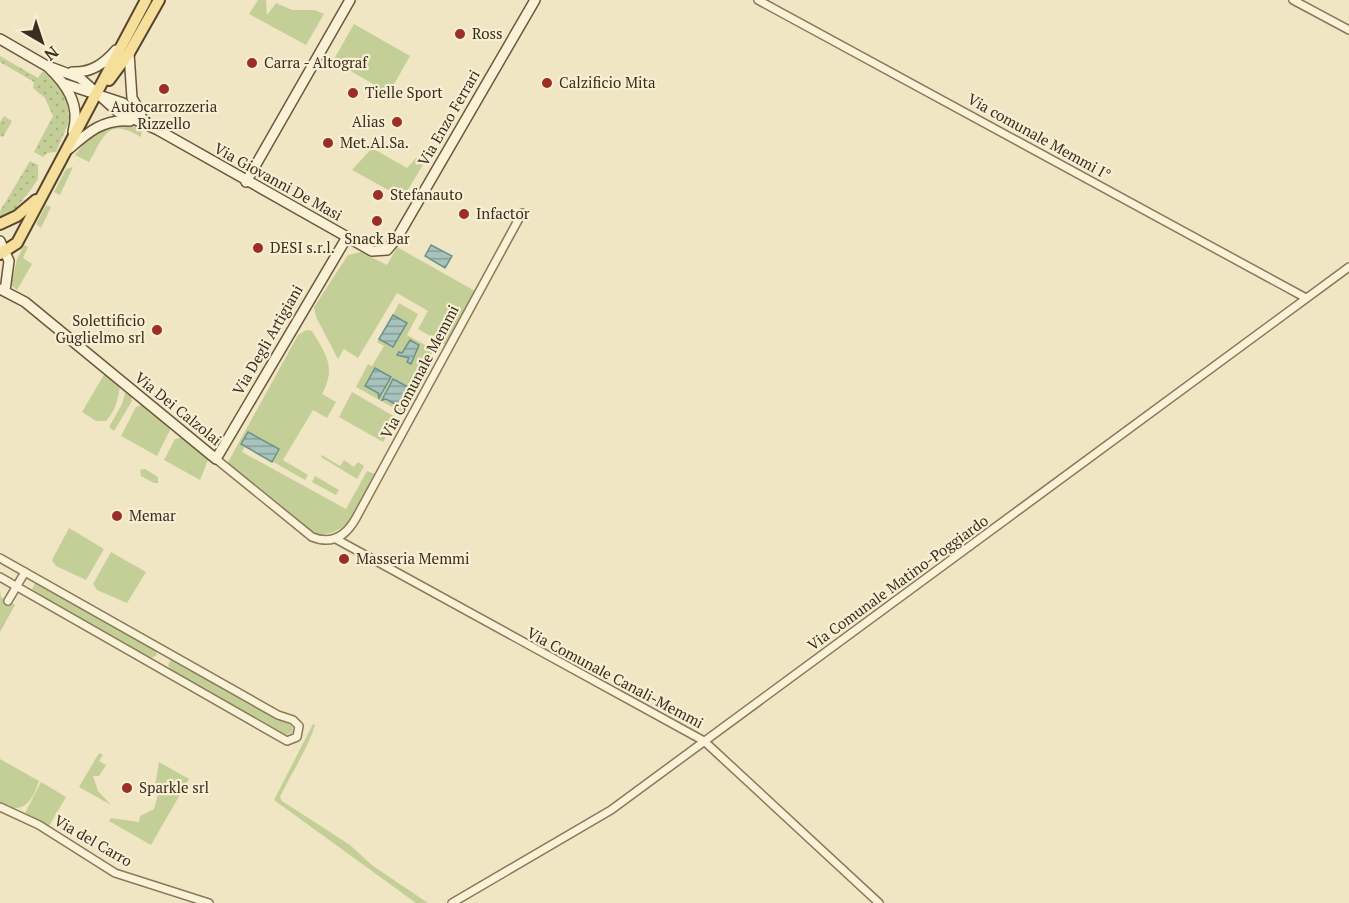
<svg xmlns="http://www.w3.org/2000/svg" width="1349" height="903" viewBox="0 0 1349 903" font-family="'PT Serif',serif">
<defs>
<pattern id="garden-dots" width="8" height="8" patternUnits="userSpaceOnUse" patternTransform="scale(1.5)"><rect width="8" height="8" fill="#c4cf97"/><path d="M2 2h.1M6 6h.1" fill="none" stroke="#a9b282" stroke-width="1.8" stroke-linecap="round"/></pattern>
<pattern id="water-rules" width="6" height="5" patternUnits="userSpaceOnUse" patternTransform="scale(1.5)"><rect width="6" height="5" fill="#a6c3bc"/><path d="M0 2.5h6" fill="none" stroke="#889f98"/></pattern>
</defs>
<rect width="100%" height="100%" fill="#f0e6c4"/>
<!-- green -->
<g fill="#c4cf97">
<path d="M 258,0 L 266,0 L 267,15 L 276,3 L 292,10 L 315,10 L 324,14 L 306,45 L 249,14 Z"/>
<path d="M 354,24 L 410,56 L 389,93 L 333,61 Z"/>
<path d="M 110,125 L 126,125 L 142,128 L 141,137 C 107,117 105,135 89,162 L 75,155 L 90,136 Z"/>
<path d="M 372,148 L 407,168 L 416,158 L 424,163 L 403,198 L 352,170 Z"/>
<path d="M 73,167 L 60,195 L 54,192 L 66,169 Z"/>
<path d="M 46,205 L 51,207 L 41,228 L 36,224 Z"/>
<path d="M 24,245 L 28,247 L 23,258 L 32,264 L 17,290 L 11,285 L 17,259 Z"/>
<path d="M 397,247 L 475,291 L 446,345 L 418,329 L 428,311 L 397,293 L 358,358 L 344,349 L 338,359 L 316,317 L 314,307 L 348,255 L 361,252 L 387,265 Z"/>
<path d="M 399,303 L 418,314 L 407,335 L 434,350 L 401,412 L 356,387 L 368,364 L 372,366 L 384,346 L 377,342 L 379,339 L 393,347 L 406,323 L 393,315 Z"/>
<path d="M 306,330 L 312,331 C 327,355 336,368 322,394 L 336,402 L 327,418 L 313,410 L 283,460 L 308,475 L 305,480 L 245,446 L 242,452 L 346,509 L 367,471 L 375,474 C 359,505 354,535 314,535 L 227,464 L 298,335 Z"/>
<path d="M 105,373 L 120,385 C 118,399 116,410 106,421 L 96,421 L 82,412 Z"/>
<path d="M 126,390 L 131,396 L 132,401 L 114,431 L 109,427 L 122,404 Z"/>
<path d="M 352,392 L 397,418 L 383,442 L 339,417 Z"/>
<path d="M 141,405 L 171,428 L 157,456 L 121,436 L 136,407 Z"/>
<path d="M 183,437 L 208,460 L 200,480 L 164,460 L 175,439 Z"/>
<path d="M 322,455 L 340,466 L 344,460 L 354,467 L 358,462 L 364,466 L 357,479 L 321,457 Z"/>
<path d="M 145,469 L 158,477 L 158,483 L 154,483 L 141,476 L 140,470 Z"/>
<path d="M 315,476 L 339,490 L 336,495 L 312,482 Z"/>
<path d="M 69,528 L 104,549 L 86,580 L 56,566 L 52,560 Z"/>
<path d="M 111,552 L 146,572 L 127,603 L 97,590 L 93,584 Z"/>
<path d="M 35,583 L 155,649 L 157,655 L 151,658 L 36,593 L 32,589 Z"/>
<path d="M 0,590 L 1,597 L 15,605 L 0,632 Z"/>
<path d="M 171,660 L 292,726 L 293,732 L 286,735 L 171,670 L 168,665 Z"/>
<path d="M 313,724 L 315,725 C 307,751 291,773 280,797 L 282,801 L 350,845 L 373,866 L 428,903 L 416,903 L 274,800 Z"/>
<path d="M 99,753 L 103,755 L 99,761 L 106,765 L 99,776 L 93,776 L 98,791 L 111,805 L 79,787 Z"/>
<path d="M 0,759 L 39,781 C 32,803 23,814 0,805 Z"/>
<path d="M 159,762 L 189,779 L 151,845 L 109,821 L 111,818 L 139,822 L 140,816 L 154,809 L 158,795 L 155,786 Z"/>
<path d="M 41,782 L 66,797 L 49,826 L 25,813 Z"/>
</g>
<!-- garden -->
<g fill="url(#garden-dots)">
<path d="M 0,56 L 38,78 L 43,71 L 67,94 L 69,122 L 56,152 L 47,153 L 43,157 L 34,152 L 53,116 L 45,98 L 33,88 L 34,82 L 0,62 Z"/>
<path d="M 4,116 L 12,121 L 3,137 L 0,136 L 0,122 Z"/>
<path d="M 30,161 L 38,165 L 38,179 L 32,188 L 13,212 L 0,218 L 0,211 Z"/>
</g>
<!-- water -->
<g fill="url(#water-rules)" stroke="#6c928b" stroke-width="1.5">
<path d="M 431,245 L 452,256 L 445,268 L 425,256 Z"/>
<path d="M 393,315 L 407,323 L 393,347 L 379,339 Z"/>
<path d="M 410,340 L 419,345 L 411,364 L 407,362 L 409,358 L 397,355 L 399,352 L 402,353 Z"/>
<path d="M 375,368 L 391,377 L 379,398 L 378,393 L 365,386 Z"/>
<path d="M 393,379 L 410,388 L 400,407 L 386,399 L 382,400 Z"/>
<path d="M 248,432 L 279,449 L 272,462 L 241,444 Z"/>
</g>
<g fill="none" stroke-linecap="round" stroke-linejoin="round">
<!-- street casing -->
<g stroke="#8b7859" stroke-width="10">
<g id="street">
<path d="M 758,0 L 1306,298"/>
<path d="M 1293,0 L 1349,30"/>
<path d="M 216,459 L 312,537 C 332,545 346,536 356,518 L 522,213"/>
<path d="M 336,539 L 704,741 L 879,903"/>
<path d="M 0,558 L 278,715 L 293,720 L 299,726 L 297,737 L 287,741 L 0,577"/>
<path d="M 8,601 L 25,572"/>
<path d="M 0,807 L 39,825 L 115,873 L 209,903"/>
<path d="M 452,903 L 611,810 L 1349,267"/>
</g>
</g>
<!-- secondary casing -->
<g stroke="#6d583c" stroke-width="12">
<g id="secondary">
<path d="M 0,39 L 45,65 L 80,78 L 118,112 L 158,130 L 372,251 L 387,250 L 397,238 L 535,0"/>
<path d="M 129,53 L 132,98 L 141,113"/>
<path d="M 47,66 C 66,84 81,104 73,132"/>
<path d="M 72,72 C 91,73 104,64 116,50"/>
<path d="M 65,84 L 123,103 L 153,127"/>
<path d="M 69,149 C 87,133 104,118 130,121"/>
<path d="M 246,182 L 350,0"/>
<path d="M 0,241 L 9,261 L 5,291"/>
<path d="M 0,289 L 25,302 L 216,459 L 347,237"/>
</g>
</g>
<!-- primary casing -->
<g stroke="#59452d" stroke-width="14">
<g id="primary">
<path d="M 109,80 L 129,53 L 159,0"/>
<path d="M 0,224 L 17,216 L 36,200"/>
<path d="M 0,254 L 17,243 L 146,0"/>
</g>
</g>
<!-- street -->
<use href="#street" stroke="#faf2d7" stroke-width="7"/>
<!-- secondary -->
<use href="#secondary" stroke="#faf2d7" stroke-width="9"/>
<!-- primary -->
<use href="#primary" stroke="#f5df9a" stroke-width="10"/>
</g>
<!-- markers -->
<g fill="#9d2e26" stroke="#f7efd4" stroke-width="2">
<circle cx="460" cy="34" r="6"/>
<circle cx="252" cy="63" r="6"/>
<circle cx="547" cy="83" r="6"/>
<circle cx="164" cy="89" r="6"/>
<circle cx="353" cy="93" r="6"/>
<circle cx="397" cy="122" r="6"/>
<circle cx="328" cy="143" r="6"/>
<circle cx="378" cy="195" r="6"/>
<circle cx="464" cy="214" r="6"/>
<circle cx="377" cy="221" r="6"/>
<circle cx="258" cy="248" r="6"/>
<circle cx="157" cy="330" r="6"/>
<circle cx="117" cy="516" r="6"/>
<circle cx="344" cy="559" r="6"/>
<circle cx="127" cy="788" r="6"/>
</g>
<g text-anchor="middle" stroke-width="4.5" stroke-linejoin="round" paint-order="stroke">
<!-- poi labels -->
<g font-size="15" fill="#3b2e1e" stroke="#f7efd4" text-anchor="start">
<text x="472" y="39">Ross</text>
<text x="264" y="68">Carra - Altograf</text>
<text x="559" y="88">Calzificio Mita</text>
<text x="365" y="98">Tielle Sport</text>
<text x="164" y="112" text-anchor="middle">Autocarrozzeria<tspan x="164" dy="17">Rizzello</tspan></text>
<text x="385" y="127" text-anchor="end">Alias</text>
<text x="340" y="148">Met.Al.Sa.</text>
<text x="390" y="200">Stefanauto</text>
<text x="476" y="219">Infactor</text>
<text x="377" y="244" text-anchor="middle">Snack Bar</text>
<text x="270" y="253">DESI s.r.l.</text>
<text x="145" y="326" text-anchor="end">Solettificio<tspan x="145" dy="17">Guglielmo srl</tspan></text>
<text x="129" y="521">Memar</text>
<text x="356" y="564">Masseria Memmi</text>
<text x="139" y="793">Sparkle srl</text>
</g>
<!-- street labels -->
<g font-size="15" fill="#3b2e1e" stroke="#f7efd4">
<text transform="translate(449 118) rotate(-60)" y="5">Via Enzo Ferrari</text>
<text transform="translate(1039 137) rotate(29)" y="5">Via comunale Memmi I°</text>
<text transform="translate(278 182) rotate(29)" y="5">Via Giovanni De Masi</text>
<text transform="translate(268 340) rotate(-60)" y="5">Via Degli Artigiani</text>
<text transform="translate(420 372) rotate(-62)" y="5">Via Comunale Memmi</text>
<text transform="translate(178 409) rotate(39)" y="5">Via Dei Calzolai</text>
<text transform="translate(898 583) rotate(-36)" y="5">Via Comunale Matino-Poggiardo</text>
<text transform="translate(615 678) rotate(28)" y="5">Via Comunale Canali-Memmi</text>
<text transform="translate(93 841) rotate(30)" y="5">Via del Carro</text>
</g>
</g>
<!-- north arrow -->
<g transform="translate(42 42) rotate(141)" stroke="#f7efd4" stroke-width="4.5" paint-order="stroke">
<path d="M0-4.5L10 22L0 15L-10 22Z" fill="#3b2e1e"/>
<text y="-9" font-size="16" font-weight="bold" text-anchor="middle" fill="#3b2e1e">N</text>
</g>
</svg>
